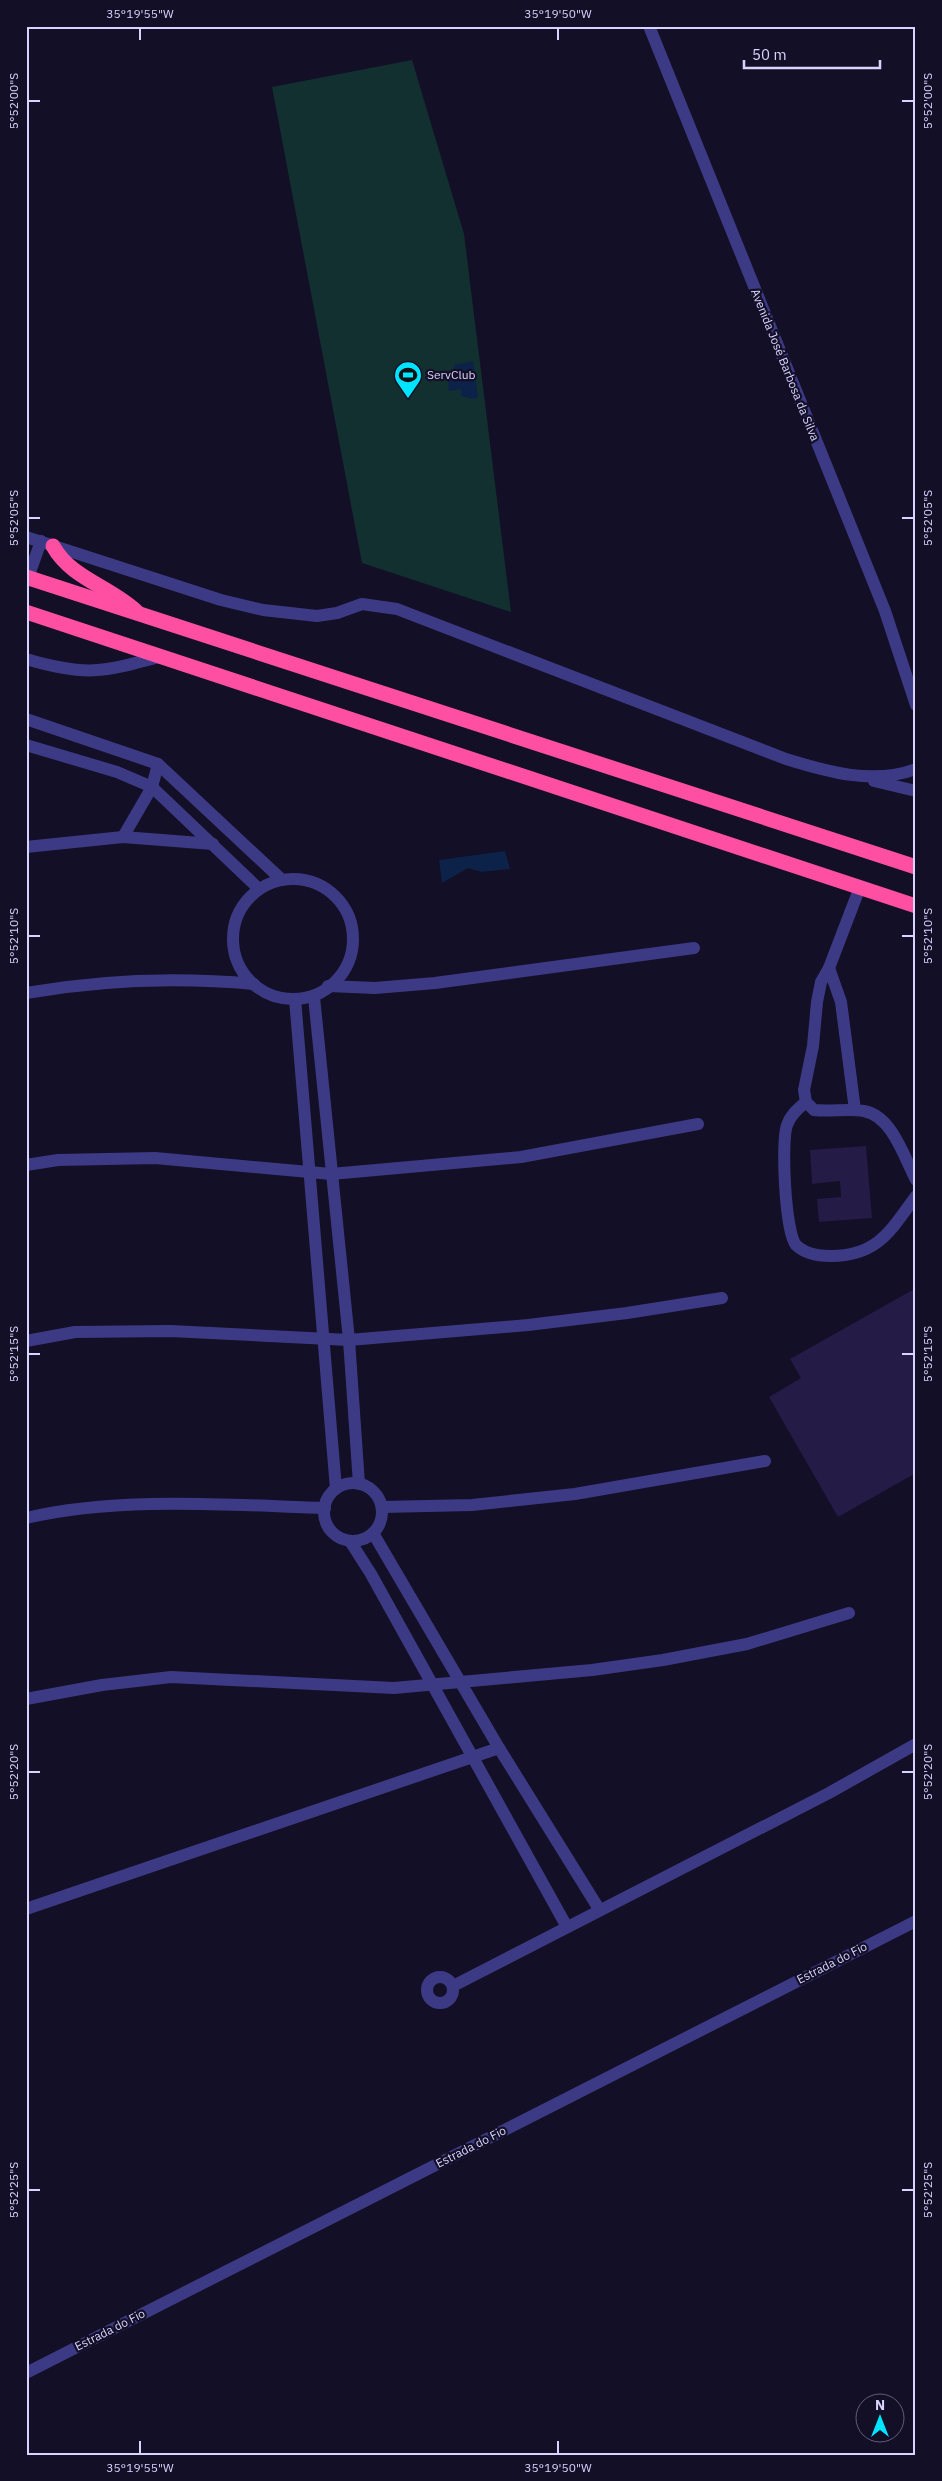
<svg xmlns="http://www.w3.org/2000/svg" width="942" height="2481" viewBox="0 0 942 2481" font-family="'IBM Plex Sans',sans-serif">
<rect width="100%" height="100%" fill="#130f26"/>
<!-- green -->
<path fill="#12302f" d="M 412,60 L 464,234 L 511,612 L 362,563 L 272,87 Z"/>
<!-- water -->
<g fill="#0c2248">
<path d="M 473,361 L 478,397 L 473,399 L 461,396 L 461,389 L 449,391 L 448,380 L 456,380 L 454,365 Z"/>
<path d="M 505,851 L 510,869 L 481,872 L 468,868 L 442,883 L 439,860 Z"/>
</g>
<!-- building -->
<g fill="#241b47">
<path d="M 866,1146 L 872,1218 L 819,1222 L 817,1199 L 841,1197 L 840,1181 L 812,1184 L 810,1150 Z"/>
<path d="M 916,1288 L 916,1473 L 838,1517 L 769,1397 L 801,1378 L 790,1359 Z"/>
</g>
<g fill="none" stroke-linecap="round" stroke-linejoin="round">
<!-- minor -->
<g stroke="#3d3a85" stroke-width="12">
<path d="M 649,26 L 885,611 L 916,705"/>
<path d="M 26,537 L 221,600 L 263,610 L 317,616 L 337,613 L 362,604 L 397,609 L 786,759 C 828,772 873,785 916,769"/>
<path d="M 28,578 L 41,541"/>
<path d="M 26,659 C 87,677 103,672 162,656"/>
<path d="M 26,719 L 158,764 L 282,880"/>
<path d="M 26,745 L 117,772 L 152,787 L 259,889"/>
<path d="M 874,781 L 916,791"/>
<path d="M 123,837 L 152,787 L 158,764"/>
<path d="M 26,847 L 123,837 L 213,844"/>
<circle cx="293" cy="939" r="60"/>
<path d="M 860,887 L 829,968 L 821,982 L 817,1002 L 813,1046 L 804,1090 L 806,1102 L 814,1110 C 831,1112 848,1108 864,1111 C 892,1116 904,1157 916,1180"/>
<path d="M 829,968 L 841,1002 L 855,1110"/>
<path d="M 328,986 L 375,988 L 435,983 L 694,948"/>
<path d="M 26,993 C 101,980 178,977 254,984"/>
<path d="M 314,997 L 349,1340 L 359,1484"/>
<path d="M 295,999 L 336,1489"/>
<path d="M 806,1102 C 798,1109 791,1114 787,1125 C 781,1141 785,1232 796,1245 C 805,1254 818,1256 831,1256 C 878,1256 891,1230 916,1196"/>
<path d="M 26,1165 L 58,1160 L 155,1158 L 331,1174 L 521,1157 L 698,1124"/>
<path d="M 26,1341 L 75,1332 L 171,1331 L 349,1340 L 528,1325 L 627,1313 L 722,1298"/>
<circle cx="353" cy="1512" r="29"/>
<path d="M 382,1507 L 472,1505 L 575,1494 L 765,1461"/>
<path d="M 26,1518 C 117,1496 231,1505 325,1508"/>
<path d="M 373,1533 L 499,1748 L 599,1909"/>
<path d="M 350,1541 L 371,1574 L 567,1927"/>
<path d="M 26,1699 L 102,1685 L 171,1677 L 394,1688 L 592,1670 L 663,1660 L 747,1644 L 849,1613"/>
<path d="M 26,1909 L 499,1748"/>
<circle cx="440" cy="1990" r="13"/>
<path d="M 453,1986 L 829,1793 L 916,1744"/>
<path d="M 26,2373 L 916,1921"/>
</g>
<!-- highway -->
<g stroke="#ff4fa3" stroke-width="15">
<path d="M 53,546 C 71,579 112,587 138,613"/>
<path d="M 26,577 L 916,867"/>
<path d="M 26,612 L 916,906"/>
</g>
</g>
<!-- ticks -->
<path fill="none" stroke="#d9d4ff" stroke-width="2" d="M 140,28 L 140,40M 558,28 L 558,40M 28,101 L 40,101M 902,101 L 914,101M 28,518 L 40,518M 902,518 L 914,518M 28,936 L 40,936M 902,936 L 914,936M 28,1354 L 40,1354M 902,1354 L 914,1354M 28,1772 L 40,1772M 902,1772 L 914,1772M 28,2190 L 40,2190M 902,2190 L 914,2190M 140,2441 L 140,2454M 558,2441 L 558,2454"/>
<!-- icons -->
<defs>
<g id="stadium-pin" transform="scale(1.4375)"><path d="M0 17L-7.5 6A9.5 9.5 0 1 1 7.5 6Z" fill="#00e5ff" stroke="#130f26"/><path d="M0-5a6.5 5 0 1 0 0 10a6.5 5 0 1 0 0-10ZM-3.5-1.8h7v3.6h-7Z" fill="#111"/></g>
</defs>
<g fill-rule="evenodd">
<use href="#stadium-pin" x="408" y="375"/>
</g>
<g text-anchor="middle" stroke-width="4.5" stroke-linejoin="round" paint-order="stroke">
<!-- street labels -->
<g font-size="12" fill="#d9d4ff" stroke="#130f26">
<text transform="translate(785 365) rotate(68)" y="4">Avenida José Barbosa da Silva</text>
<text transform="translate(832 1963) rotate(-27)" y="4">Estrada do Fio</text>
<text transform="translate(471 2147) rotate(-27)" y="4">Estrada do Fio</text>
<text transform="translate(110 2330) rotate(-27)" y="4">Estrada do Fio</text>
</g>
<!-- poi labels -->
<g font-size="12" fill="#d9d4ff" stroke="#130f26" text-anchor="start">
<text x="427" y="379">ServClub</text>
</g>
</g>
<!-- border -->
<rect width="942" height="2481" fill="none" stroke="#130f26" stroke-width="55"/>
<!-- north arrow -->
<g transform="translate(880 2418)"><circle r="24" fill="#130f26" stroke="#625e7d"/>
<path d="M0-4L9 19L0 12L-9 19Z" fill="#00e5ff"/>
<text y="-8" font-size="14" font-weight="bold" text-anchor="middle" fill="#d9d4ff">N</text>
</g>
<!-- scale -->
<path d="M744 60v8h136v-8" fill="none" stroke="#d9d4ff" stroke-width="2.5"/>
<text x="752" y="60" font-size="15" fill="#d9d4ff" stroke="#130f26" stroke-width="4" paint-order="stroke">50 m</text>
<rect x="28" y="28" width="886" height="2426" fill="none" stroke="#d9d4ff" stroke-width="2"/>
<g font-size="12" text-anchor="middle" fill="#d9d4ff">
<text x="140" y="18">35°19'55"W</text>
<text x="558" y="18">35°19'50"W</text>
<text transform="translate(14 101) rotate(-90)" y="4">5°52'00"S</text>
<text transform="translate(928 101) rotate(-90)" y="4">5°52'00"S</text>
<text transform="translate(14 518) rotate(-90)" y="4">5°52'05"S</text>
<text transform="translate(928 518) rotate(-90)" y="4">5°52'05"S</text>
<text transform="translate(14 936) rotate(-90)" y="4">5°52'10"S</text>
<text transform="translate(928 936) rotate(-90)" y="4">5°52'10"S</text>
<text transform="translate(14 1354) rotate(-90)" y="4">5°52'15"S</text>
<text transform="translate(928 1354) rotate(-90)" y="4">5°52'15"S</text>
<text transform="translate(14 1772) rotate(-90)" y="4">5°52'20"S</text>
<text transform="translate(928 1772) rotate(-90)" y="4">5°52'20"S</text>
<text transform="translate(14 2190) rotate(-90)" y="4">5°52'25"S</text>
<text transform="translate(928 2190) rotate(-90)" y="4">5°52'25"S</text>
<text x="140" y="2472">35°19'55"W</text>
<text x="558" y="2472">35°19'50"W</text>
</g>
</svg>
